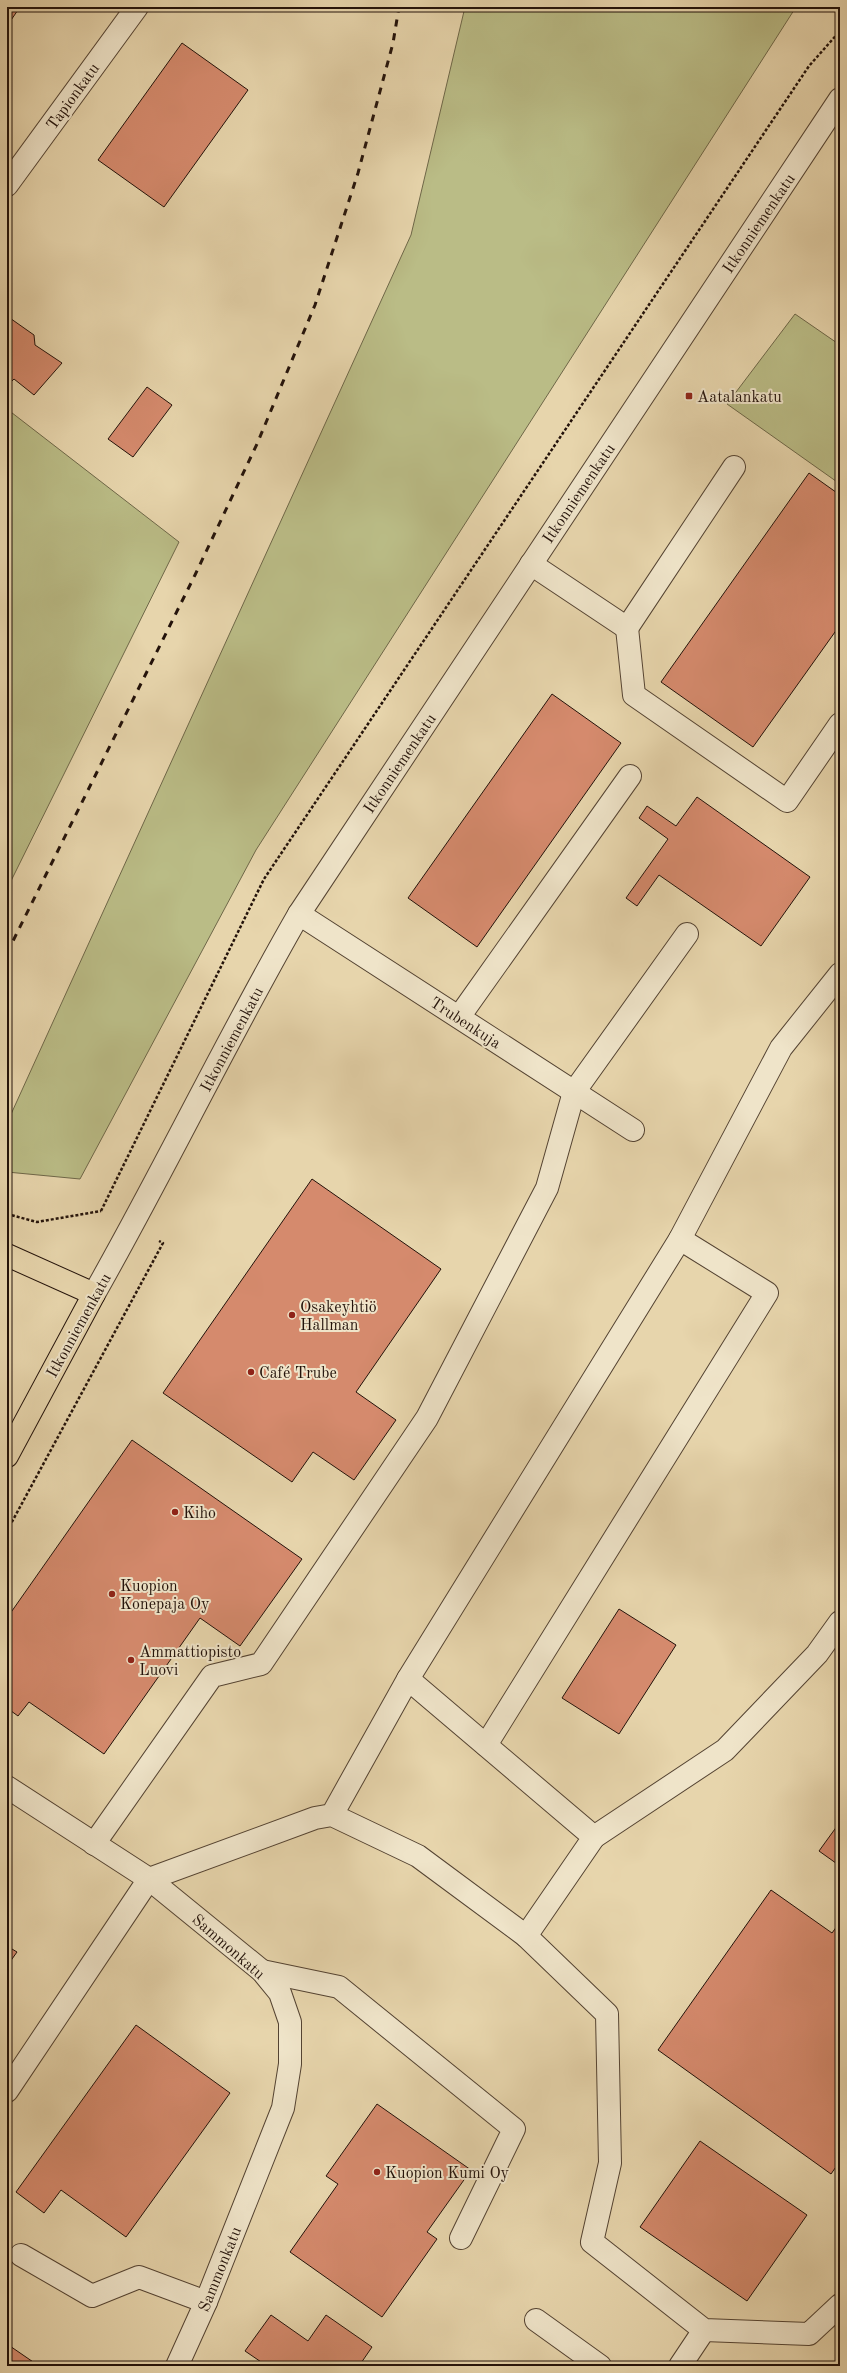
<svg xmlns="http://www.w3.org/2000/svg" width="847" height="2373" viewBox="0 0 847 2373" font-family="'Old Standard TT',serif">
<rect width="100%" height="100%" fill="#e7d5ac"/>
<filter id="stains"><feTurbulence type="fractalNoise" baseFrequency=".005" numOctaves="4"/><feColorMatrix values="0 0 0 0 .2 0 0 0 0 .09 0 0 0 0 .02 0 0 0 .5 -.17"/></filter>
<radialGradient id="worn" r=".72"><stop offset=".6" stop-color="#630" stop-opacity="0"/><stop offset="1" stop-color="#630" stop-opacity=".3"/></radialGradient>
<!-- green -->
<g fill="#babc86" stroke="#6e6748">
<path d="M 465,7 L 796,7 L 256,850 L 80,1179 L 7,1172 L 7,1123 L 411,235 Z"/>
<path d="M 795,314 L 840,345 L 840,484 L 727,404 Z"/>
<path d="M 7,409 L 179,542 L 7,889 Z"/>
</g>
<!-- building -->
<g fill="#d58a6d" stroke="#23120a">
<path d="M 7,7 L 20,7 L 7,26 Z"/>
<path d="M 182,43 L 248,90 L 164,207 L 98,160 Z"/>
<path d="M 7,316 L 34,335 L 35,345 L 62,363 L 34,395 L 14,379 L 7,386 Z"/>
<path d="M 147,387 L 172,405 L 133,457 L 108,439 Z"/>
<path d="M 809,473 L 840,495 L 840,625 L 753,747 L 661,682 Z"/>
<path d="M 552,694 L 621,743 L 477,947 L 408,898 Z"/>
<path d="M 697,797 L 810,877 L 761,946 L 659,875 L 637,906 L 626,898 L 668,839 L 639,818 L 647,806 L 676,826 Z"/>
<path d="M 312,1179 L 441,1269 L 356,1392 L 396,1420 L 354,1480 L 313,1452 L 292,1482 L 163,1393 Z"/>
<path d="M 132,1440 L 302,1559 L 240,1646 L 200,1618 L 104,1754 L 29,1702 L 18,1716 L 7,1708 L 7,1618 Z"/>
<path d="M 619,1609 L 676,1645 L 619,1734 L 562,1698 Z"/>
<path d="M 840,1822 L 840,1866 L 819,1851 Z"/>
<path d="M 771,1890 L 832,1933 L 840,1922 L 840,2161 L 831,2174 L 658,2050 Z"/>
<path d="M 7,1946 L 17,1952 L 7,1966 Z"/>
<path d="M 136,2025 L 230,2093 L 126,2237 L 61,2190 L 44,2213 L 16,2192 Z"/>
<path d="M 377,2104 L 471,2170 L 427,2232 L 437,2239 L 382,2317 L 290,2252 L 338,2184 L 326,2176 Z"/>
<path d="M 700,2141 L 807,2215 L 747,2301 L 640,2227 Z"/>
<path d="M 271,2315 L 308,2341 L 326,2315 L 372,2347 L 359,2366 L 267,2366 L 245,2351 Z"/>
<path d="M 7,2344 L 39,2366 L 7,2366 Z"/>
</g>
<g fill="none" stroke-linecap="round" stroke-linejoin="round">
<!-- minor casing -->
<g stroke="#544332" stroke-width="24">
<g id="minor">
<path d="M 7,185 L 137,7"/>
<path d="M 531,564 L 627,628 L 734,467"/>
<path d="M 627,628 L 634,695 L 787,801 L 840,724"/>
<path d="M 299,914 L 633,1130"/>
<path d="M 459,1017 L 630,776"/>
<path d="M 680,1239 L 781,1048 L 840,974"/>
<path d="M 94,1294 C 165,1169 227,1039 299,914 L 840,99"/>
<path d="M 408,1679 L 680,1239 L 767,1293 L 486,1745"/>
<path d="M 7,1787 L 149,1879 L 262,1971 L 280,1993 L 290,2022 L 290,2064 L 283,2108 L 206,2302 L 177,2366"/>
<path d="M 594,1837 L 725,1750 L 817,1654 L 840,1622"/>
<path d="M 94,1844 L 212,1676 L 261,1664 L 427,1418 L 547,1188 L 574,1092 L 687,934"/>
<path d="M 526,1936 L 607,2014 L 610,2163 L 592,2242 L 704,2330 L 809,2334 L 840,2305"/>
<path d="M 262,1971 L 339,1987 L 514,2129 L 461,2238"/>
<path d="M 7,2091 L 149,1879 L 315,1818 L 332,1815 L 408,1679 L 594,1837 L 526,1936 L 418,1856 L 332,1815"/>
<path d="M 21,2255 L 92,2296 L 139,2277 L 206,2302"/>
<path d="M 536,2320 L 600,2366"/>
<path d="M 680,2366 L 704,2330"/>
</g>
</g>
<!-- major casing -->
<g stroke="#23120a" stroke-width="24">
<path id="major" d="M 7,1255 L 94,1294 L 7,1456"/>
</g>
<!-- path -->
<g stroke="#23120a" stroke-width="2.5" stroke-dasharray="3 2" stroke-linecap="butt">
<path d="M 101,1211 L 264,879 L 809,66 L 840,31"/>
<path d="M 7,1214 L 37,1222 L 101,1211"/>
<path d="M 7,1531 L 163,1243 L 159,1241"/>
</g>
<!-- minor -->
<use href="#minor" stroke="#efe4c9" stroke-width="22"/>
<!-- major -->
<use href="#major" stroke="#e7d5ac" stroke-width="22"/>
<!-- rail -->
<path stroke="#23120a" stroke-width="3" stroke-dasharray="7 7" stroke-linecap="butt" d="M 7,953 L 195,575 L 257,444 L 315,305 L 358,173 L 393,43 L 399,7"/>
</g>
<!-- markers -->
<g fill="#8f2418" stroke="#efe4c9" stroke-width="1.5">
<rect x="685" y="392" width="8" height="8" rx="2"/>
<circle cx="292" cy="1315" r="4"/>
<circle cx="251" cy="1372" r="4"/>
<circle cx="175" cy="1512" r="4"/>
<circle cx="112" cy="1594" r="4"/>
<circle cx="131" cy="1660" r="4"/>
<circle cx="377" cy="2172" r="4"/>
</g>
<g text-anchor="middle" stroke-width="4" stroke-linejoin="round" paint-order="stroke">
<!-- street labels -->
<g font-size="16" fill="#23120a" stroke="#efe4c9">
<text transform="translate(72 96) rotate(-54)" y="6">Tapionkatu</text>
<text transform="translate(758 223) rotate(-56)" y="6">Itkonniemenkatu</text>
<text transform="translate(578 493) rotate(-56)" y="6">Itkonniemenkatu</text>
<text transform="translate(399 763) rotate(-56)" y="6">Itkonniemenkatu</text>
<text transform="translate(466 1022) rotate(33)" y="6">Trubenkuja</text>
<text transform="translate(231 1039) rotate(-62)" y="6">Itkonniemenkatu</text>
<text transform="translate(78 1325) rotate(-61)" y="6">Itkonniemenkatu</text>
<text transform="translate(229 1946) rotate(41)" y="6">Sammonkatu</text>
<text transform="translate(219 2269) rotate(-68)" y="6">Sammonkatu</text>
</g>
<!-- poi labels -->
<g font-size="16" fill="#23120a" stroke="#efe4c9" text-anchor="start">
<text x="697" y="402">Aatalankatu</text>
<text x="300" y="1312">Osakeyhtiö<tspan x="300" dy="18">Hallman</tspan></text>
<text x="259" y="1378">Café Trube</text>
<text x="183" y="1518">Kiho</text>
<text x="120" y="1591">Kuopion<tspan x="120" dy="18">Konepaja Oy</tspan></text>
<text x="139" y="1657">Ammattiopisto<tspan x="139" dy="18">Luovi</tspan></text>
<text x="385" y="2178">Kuopion Kumi Oy</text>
</g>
</g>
<!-- margin -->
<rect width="847" height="2373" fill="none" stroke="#e7d5ac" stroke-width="24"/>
<rect x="8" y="8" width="831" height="2357" fill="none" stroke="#23120a" stroke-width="2"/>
<rect x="12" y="12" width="823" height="2349" fill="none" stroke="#23120a"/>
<rect width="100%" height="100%" filter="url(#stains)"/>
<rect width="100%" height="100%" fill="url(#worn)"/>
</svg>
